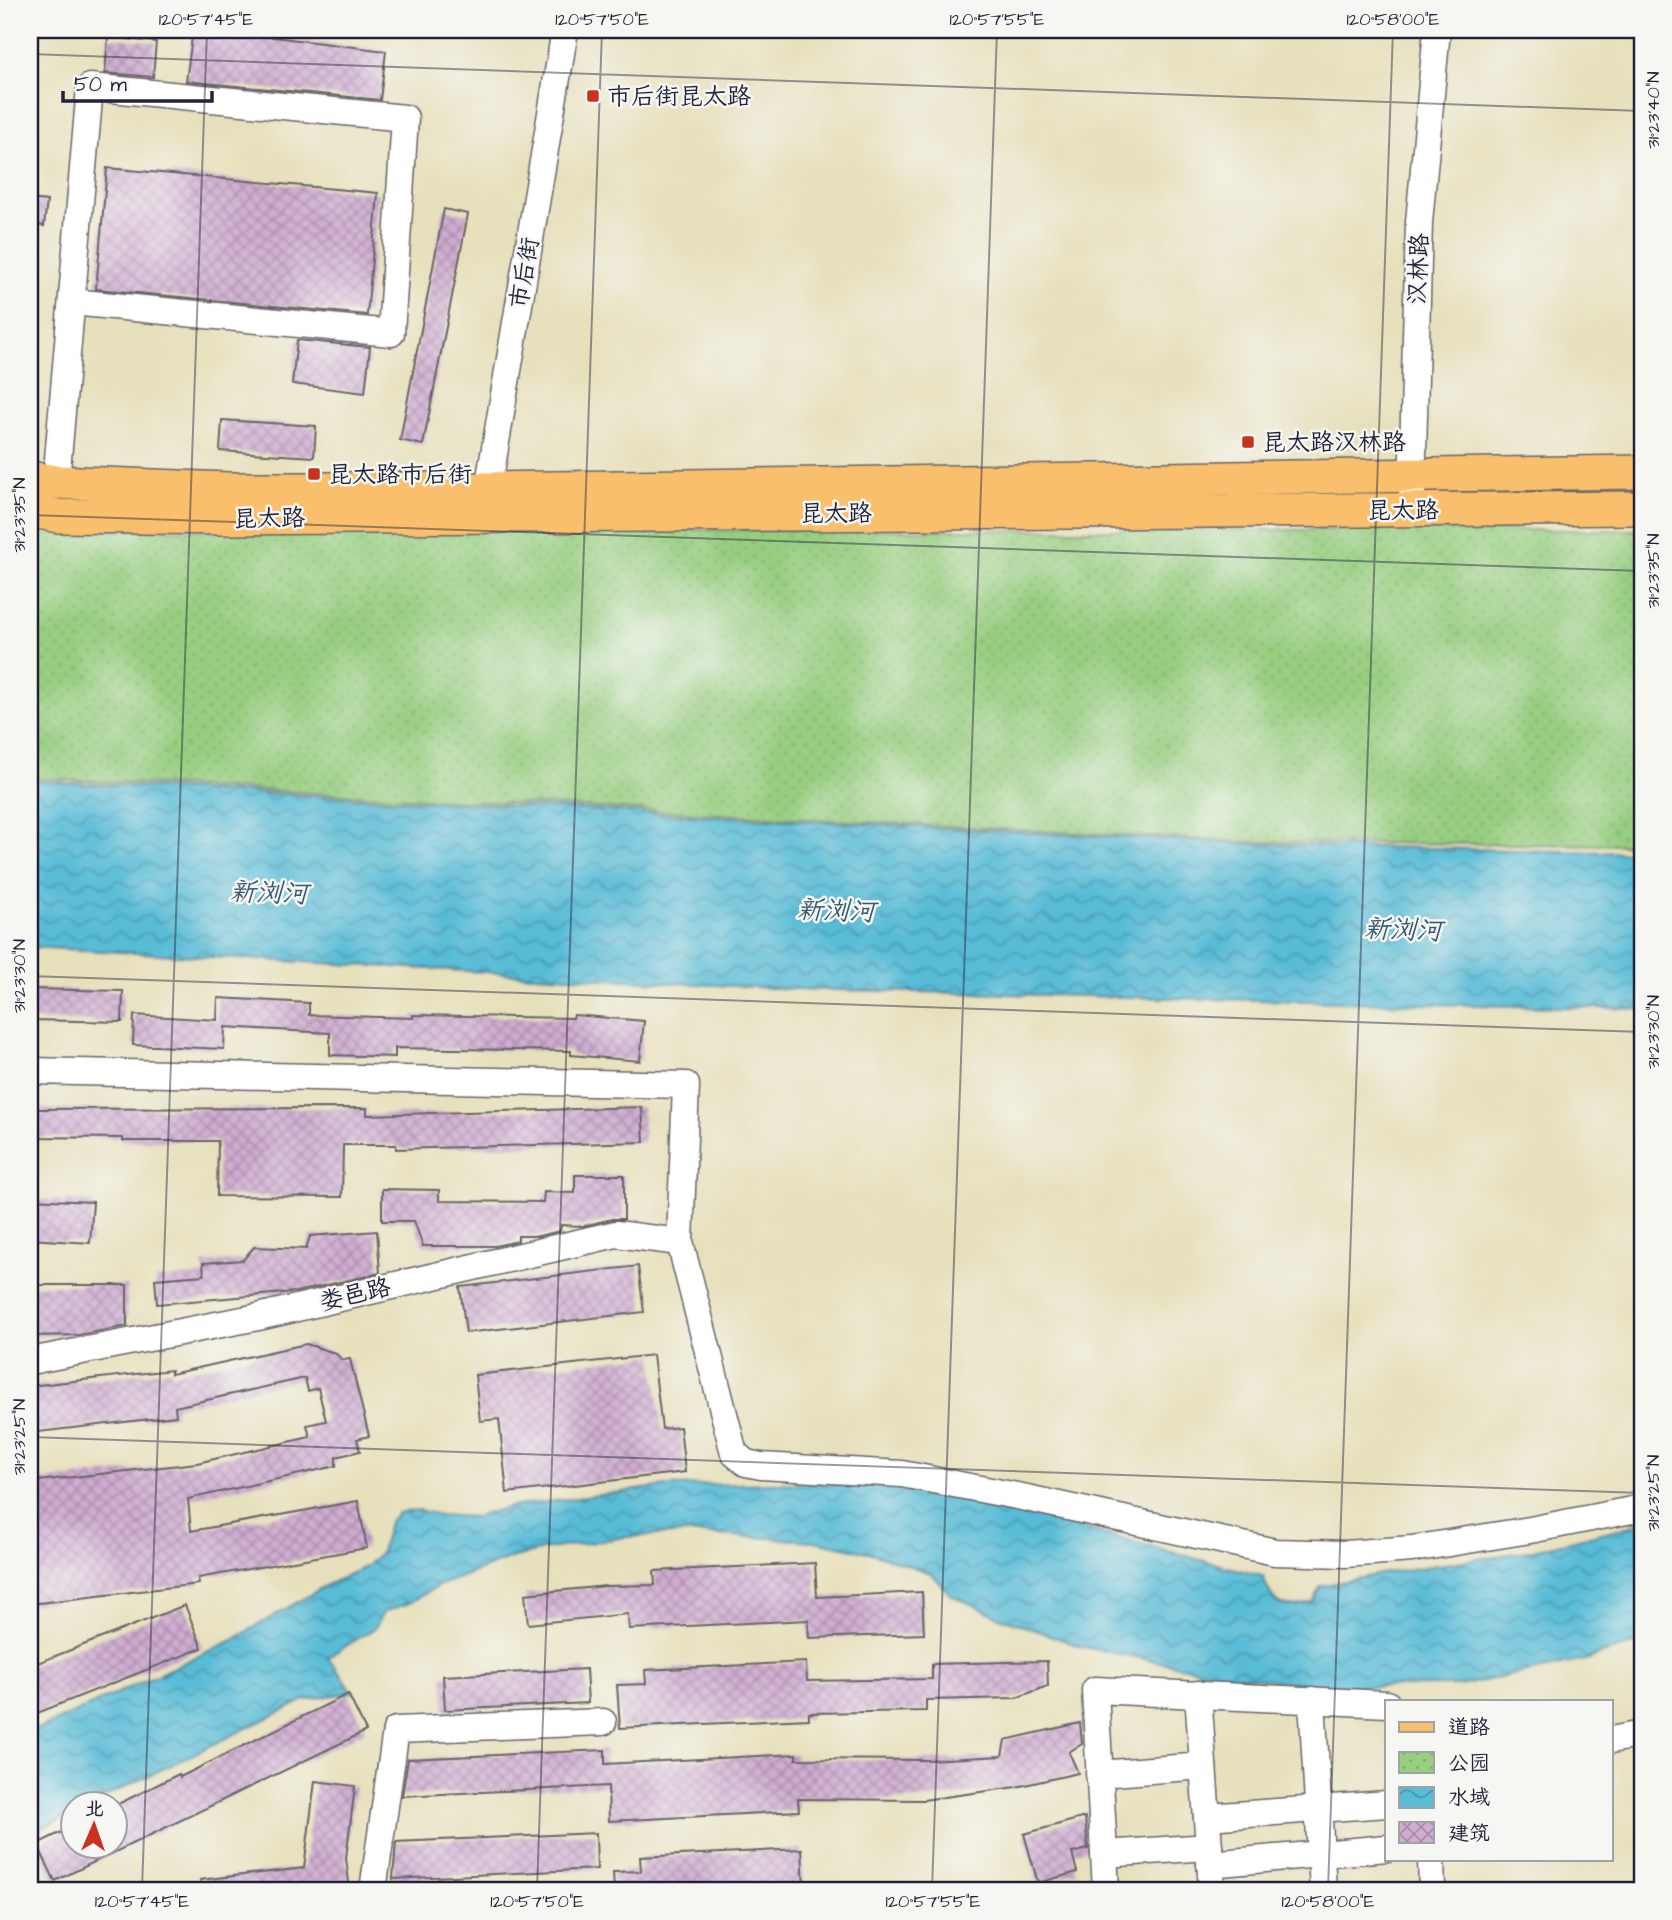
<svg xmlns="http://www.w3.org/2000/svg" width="1672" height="1920" viewBox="0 0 1672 1920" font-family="'Architects Daughter','LXGW WenKai TC',sans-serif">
<defs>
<pattern id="park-dots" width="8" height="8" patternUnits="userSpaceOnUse" patternTransform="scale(1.75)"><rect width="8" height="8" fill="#97ce80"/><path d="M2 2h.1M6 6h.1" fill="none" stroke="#82b170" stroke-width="1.8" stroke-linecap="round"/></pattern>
<pattern id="water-waves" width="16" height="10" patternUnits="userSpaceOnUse" patternTransform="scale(1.75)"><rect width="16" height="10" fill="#59bcd7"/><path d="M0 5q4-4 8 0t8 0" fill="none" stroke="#4998b0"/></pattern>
<pattern id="building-cross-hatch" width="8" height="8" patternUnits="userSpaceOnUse" patternTransform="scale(1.75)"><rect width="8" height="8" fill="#d0acd1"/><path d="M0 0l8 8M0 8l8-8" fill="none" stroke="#a88cab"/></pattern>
</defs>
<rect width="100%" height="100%" fill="#f6f6f2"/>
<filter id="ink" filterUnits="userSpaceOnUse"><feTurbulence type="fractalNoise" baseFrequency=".0143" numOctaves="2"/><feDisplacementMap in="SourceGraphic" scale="14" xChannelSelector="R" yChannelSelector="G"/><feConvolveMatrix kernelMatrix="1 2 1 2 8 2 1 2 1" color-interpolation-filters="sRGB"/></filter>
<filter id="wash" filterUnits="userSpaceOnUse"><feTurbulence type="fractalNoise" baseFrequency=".00686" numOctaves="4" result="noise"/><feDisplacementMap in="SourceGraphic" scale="28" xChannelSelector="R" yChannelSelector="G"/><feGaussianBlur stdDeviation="1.57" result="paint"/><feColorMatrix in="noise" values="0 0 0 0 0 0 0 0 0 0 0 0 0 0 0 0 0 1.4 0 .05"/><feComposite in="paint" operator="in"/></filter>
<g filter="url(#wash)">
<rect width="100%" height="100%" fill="#e7e0bc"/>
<!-- park -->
<path fill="url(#park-dots)" stroke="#5c785e" stroke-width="2" d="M 30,528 L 41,530 L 1642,530 L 1642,845 L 1250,842 L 30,778 Z"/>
<!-- water -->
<g fill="url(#water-waves)" stroke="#3e6f89" stroke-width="2">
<path d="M 30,781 L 1249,844 L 1642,853 L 1642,1009 L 789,989 L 30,947 Z"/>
<path d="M 775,1483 L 891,1486 L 1024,1510 L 1121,1539 L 1263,1576 C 1272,1604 1282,1612 1312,1602 L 1321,1586 L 1385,1573 L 1529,1551 L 1642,1523 L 1642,1641 L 1585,1660 L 1459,1686 L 1327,1687 L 1215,1673 L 1080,1646 L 1002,1618 L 951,1595 L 931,1573 L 872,1553 L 815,1541 L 687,1533 L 625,1537 L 542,1550 L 506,1560 L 438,1586 L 409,1603 L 384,1612 L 375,1628 L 328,1657 L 353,1692 L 305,1700 L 90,1804 L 74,1804 L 73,1813 L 42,1828 L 39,1801 L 30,1804 L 30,1733 L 231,1641 L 325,1586 L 367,1566 L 381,1552 L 389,1522 L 398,1513 L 418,1510 L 440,1515 L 475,1517 L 509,1507 L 667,1486 Z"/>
</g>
<g id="blocks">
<!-- building -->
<g fill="url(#building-cross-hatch)">
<path d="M 193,30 L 218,30 L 386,51 L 380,100 L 186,81 Z"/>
<path d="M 108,37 L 156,42 L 153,77 L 105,73 Z"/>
<path d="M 107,168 L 378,193 L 367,315 L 96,289 Z"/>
<path d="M 30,199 L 47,201 L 44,226 L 30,224 Z"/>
<path d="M 444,209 L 468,214 L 423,445 L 400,440 Z"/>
<path d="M 297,340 L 370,347 L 365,393 L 292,384 Z"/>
<path d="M 222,420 L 316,426 L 314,457 L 220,451 Z"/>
<path d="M 30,989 L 123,991 L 122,1022 L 30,1020 Z"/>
<path d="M 218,998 L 309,1003 L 309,1015 L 413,1018 L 413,1015 L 573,1018 L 574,1015 L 644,1021 L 640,1061 L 571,1055 L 571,1051 L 395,1048 L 395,1057 L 330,1055 L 330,1033 L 225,1027 L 224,1049 L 133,1045 L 134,1015 L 217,1020 Z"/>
<path d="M 642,1107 L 644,1142 L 396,1149 L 396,1145 L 343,1145 L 342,1197 L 217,1196 L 218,1141 L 123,1141 L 123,1138 L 30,1137 L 30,1109 L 367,1108 L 367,1115 Z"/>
<path d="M 575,1175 L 624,1175 L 624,1219 L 612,1219 L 583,1226 L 561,1225 L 560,1231 L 539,1236 L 518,1236 L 518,1241 L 495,1246 L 423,1246 L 414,1221 L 382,1221 L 382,1189 L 439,1190 L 439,1201 L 543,1202 L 544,1192 L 575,1193 Z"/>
<path d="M 30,1199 L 93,1202 L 90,1243 L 30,1239 Z"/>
<path d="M 377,1231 L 380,1273 L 296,1292 L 157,1304 L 155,1279 L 204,1275 L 203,1263 L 243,1260 L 254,1247 L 306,1249 L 310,1236 Z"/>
<path d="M 638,1266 L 644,1312 L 466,1333 L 460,1287 Z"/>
<path d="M 30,1285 L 127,1285 L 127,1326 L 79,1335 L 30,1336 Z"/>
<path d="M 306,1344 L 335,1353 L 343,1360 L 350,1359 L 369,1436 L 357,1439 L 360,1451 L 336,1457 L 336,1466 L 188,1499 L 191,1531 L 358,1501 L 367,1548 L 198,1578 L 199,1584 L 30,1604 L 30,1482 L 197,1463 L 310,1437 L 307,1425 L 326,1421 L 318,1388 L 308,1391 L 305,1378 L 175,1407 L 176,1416 L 30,1433 L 30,1386 L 171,1370 L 171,1374 Z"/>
<path d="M 653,1355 L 662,1429 L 680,1427 L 685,1472 L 507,1493 L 499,1419 L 480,1421 L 475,1375 Z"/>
<path d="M 815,1563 L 817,1597 L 922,1592 L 924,1634 L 809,1638 L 808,1620 L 629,1629 L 628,1614 L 528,1624 L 525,1594 L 606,1586 L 655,1585 L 654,1571 Z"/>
<path d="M 185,1605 L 202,1648 L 35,1714 L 30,1701 L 30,1666 Z"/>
<path d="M 1047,1661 L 1048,1686 L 1016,1698 L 926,1700 L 926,1711 L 809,1713 L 809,1719 L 620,1728 L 617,1685 L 646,1684 L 645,1670 L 806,1662 L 807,1681 L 932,1679 L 932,1664 Z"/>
<path d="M 586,1669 L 588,1703 L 445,1710 L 443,1676 Z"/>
<path d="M 348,1694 L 366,1731 L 55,1881 L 37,1844 L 74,1826 L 74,1846 L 116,1846 L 116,1805 L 179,1774 L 180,1777 Z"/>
<path d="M 1080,1723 L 1082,1744 L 1069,1752 L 1078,1773 L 1016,1787 L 923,1800 L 798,1799 L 799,1811 L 609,1821 L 608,1786 L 402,1796 L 408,1759 L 605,1750 L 605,1764 L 796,1754 L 796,1759 L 927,1760 L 1002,1756 L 1005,1740 Z"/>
<path d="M 315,1781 L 355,1786 L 346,1858 L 350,1890 L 201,1890 L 200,1880 L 304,1868 Z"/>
<path d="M 1085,1817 L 1088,1849 L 1072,1853 L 1077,1872 L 1038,1883 L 1024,1834 Z"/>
<path d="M 596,1833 L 597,1869 L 393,1879 L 396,1842 Z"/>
<path d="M 802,1849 L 804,1890 L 614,1890 L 613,1872 L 641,1871 L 640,1857 Z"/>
</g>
</g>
</g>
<g filter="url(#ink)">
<use href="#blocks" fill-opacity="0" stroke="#676468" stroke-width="2"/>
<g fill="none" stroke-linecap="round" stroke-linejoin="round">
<!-- minor casing -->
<g stroke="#676468" stroke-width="29">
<g id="minor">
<path d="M 56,482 L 90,87 L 405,118 L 391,333 L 72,302"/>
<path d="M 1412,493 L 1419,222 L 1437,30"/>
<path d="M 485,508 L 565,30"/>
<path d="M 30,1071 L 686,1085 L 680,1242 L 734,1453 L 746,1463 L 761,1466 L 902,1474 L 1022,1497 L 1275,1552 L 1345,1554 L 1412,1549 L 1530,1530 L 1642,1508"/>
<path d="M 30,1361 L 258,1317 L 616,1234 L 680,1242"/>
<path d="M 1198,1694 L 1209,1847"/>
<path d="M 1312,1700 L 1323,1890"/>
<path d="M 1611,1740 L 1642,1734"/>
<path d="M 1099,1774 L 1203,1766"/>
<path d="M 1207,1817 L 1387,1804"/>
<path d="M 1104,1854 L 1209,1847 L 1212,1890"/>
<path d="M 1431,1859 L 1432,1890"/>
<path d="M 1210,1864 L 1387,1848"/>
<path d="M 373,1890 L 396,1730 L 603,1722"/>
<path d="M 1106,1890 L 1095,1690 L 1387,1704"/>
</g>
</g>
<!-- major casing -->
<g stroke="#676468" stroke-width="36">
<g id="major">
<path d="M 30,478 L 56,482 L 228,489 L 488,489 L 1642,472"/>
<path d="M 30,510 L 58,516 L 224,518 L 1642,508"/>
</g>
</g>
<!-- minor -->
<use href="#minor" stroke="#fff" stroke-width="26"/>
<!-- major -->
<use href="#major" stroke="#f9bf6d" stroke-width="33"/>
</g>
</g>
<!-- ticks -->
<path fill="none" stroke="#22223b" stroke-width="2" stroke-opacity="0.45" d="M 30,54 L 1642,111M 30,515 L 1642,571M 30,976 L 1642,1032M 30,1437 L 1642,1493M 142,1890 L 207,30M 537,1890 L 602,30M 932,1890 L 997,30M 1328,1890 L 1393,30"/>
<!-- markers -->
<g fill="#c8321e" stroke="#f6f6f2" stroke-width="2.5">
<rect x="586" y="89" width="14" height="14" rx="3.5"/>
<rect x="1241" y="435" width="14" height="14" rx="3.5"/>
<rect x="307" y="467" width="14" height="14" rx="3.5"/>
</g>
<g text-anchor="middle" stroke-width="5" stroke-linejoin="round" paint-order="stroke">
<!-- poi labels -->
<g font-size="24" fill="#22223b" stroke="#f6f6f2" text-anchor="start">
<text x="607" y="104">市后街昆太路</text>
<text x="1262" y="450">昆太路汉林路</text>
<text x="328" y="482">昆太路市后街</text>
</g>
<!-- street labels -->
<g font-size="24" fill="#22223b" stroke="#f6f6f2">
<text transform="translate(1418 269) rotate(-88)" y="8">汉林路</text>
<text transform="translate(524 273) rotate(-80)" y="8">市后街</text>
<text x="1403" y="518">昆太路</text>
<text x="836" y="521">昆太路</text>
<text transform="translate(269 518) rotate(-1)" y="8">昆太路</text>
<text transform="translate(355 1294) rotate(-13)" y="8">娄邑路</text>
</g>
<!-- water labels -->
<g font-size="26" font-style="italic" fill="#355872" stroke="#f6f6f2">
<text transform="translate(269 892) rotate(2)" y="9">新浏河</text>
<text transform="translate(836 910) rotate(2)" y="9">新浏河</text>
<text transform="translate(1403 929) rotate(2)" y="9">新浏河</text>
</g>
</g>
<!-- margin -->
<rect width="1672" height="1920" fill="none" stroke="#f6f6f2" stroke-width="77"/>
<!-- legend -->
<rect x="1385" y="1700" width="228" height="161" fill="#f6f6f2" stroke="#a1a1a9" stroke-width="2"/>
<rect x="1399" y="1722" width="35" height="10" fill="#f9bf6d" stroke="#a1a1a9" stroke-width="2"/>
<text x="1448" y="1734" font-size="21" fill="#22223b">道路</text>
<rect x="1399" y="1752" width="35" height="21" fill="url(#park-dots)" stroke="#a1a1a9" stroke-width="2"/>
<text x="1448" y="1770" font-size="21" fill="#22223b">公园</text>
<rect x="1399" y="1787" width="35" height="21" fill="url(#water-waves)" stroke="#a1a1a9" stroke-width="2"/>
<text x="1448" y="1804" font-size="21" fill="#22223b">水域</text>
<rect x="1399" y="1822" width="35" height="21" fill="url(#building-cross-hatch)" stroke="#a1a1a9" stroke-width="2"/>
<text x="1448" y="1840" font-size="21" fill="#22223b">建筑</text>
<!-- north arrow -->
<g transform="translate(94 1825) rotate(2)"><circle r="33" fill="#f6f6f2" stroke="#a1a1a9" stroke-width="2"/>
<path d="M0-5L12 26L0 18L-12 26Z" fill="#c8321e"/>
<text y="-10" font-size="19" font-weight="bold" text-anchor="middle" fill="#22223b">北</text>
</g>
<!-- scale -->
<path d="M63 91v10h149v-10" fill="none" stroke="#22223b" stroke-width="3.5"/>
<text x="74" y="91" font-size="21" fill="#22223b" stroke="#f6f6f2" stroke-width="5" paint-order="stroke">50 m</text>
<rect x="38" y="38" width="1596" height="1844" fill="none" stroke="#22223b" stroke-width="2.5"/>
<g font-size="18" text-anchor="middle" fill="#22223b">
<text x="206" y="25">120°57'45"E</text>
<text x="602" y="25">120°57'50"E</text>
<text x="997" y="25">120°57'55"E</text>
<text x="1393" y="25">120°58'00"E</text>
<text transform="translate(1653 110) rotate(-90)" y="6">31°23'40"N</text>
<text transform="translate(19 515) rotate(-90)" y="6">31°23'35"N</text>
<text transform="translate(1653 571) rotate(-90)" y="6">31°23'35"N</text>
<text transform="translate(19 976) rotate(-90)" y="6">31°23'30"N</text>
<text transform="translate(1653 1032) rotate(-90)" y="6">31°23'30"N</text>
<text transform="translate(19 1437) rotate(-90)" y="6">31°23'25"N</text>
<text transform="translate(1653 1493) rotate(-90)" y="6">31°23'25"N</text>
<text x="142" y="1907">120°57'45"E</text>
<text x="537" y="1907">120°57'50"E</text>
<text x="933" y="1907">120°57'55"E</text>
<text x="1328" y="1907">120°58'00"E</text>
</g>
</svg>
